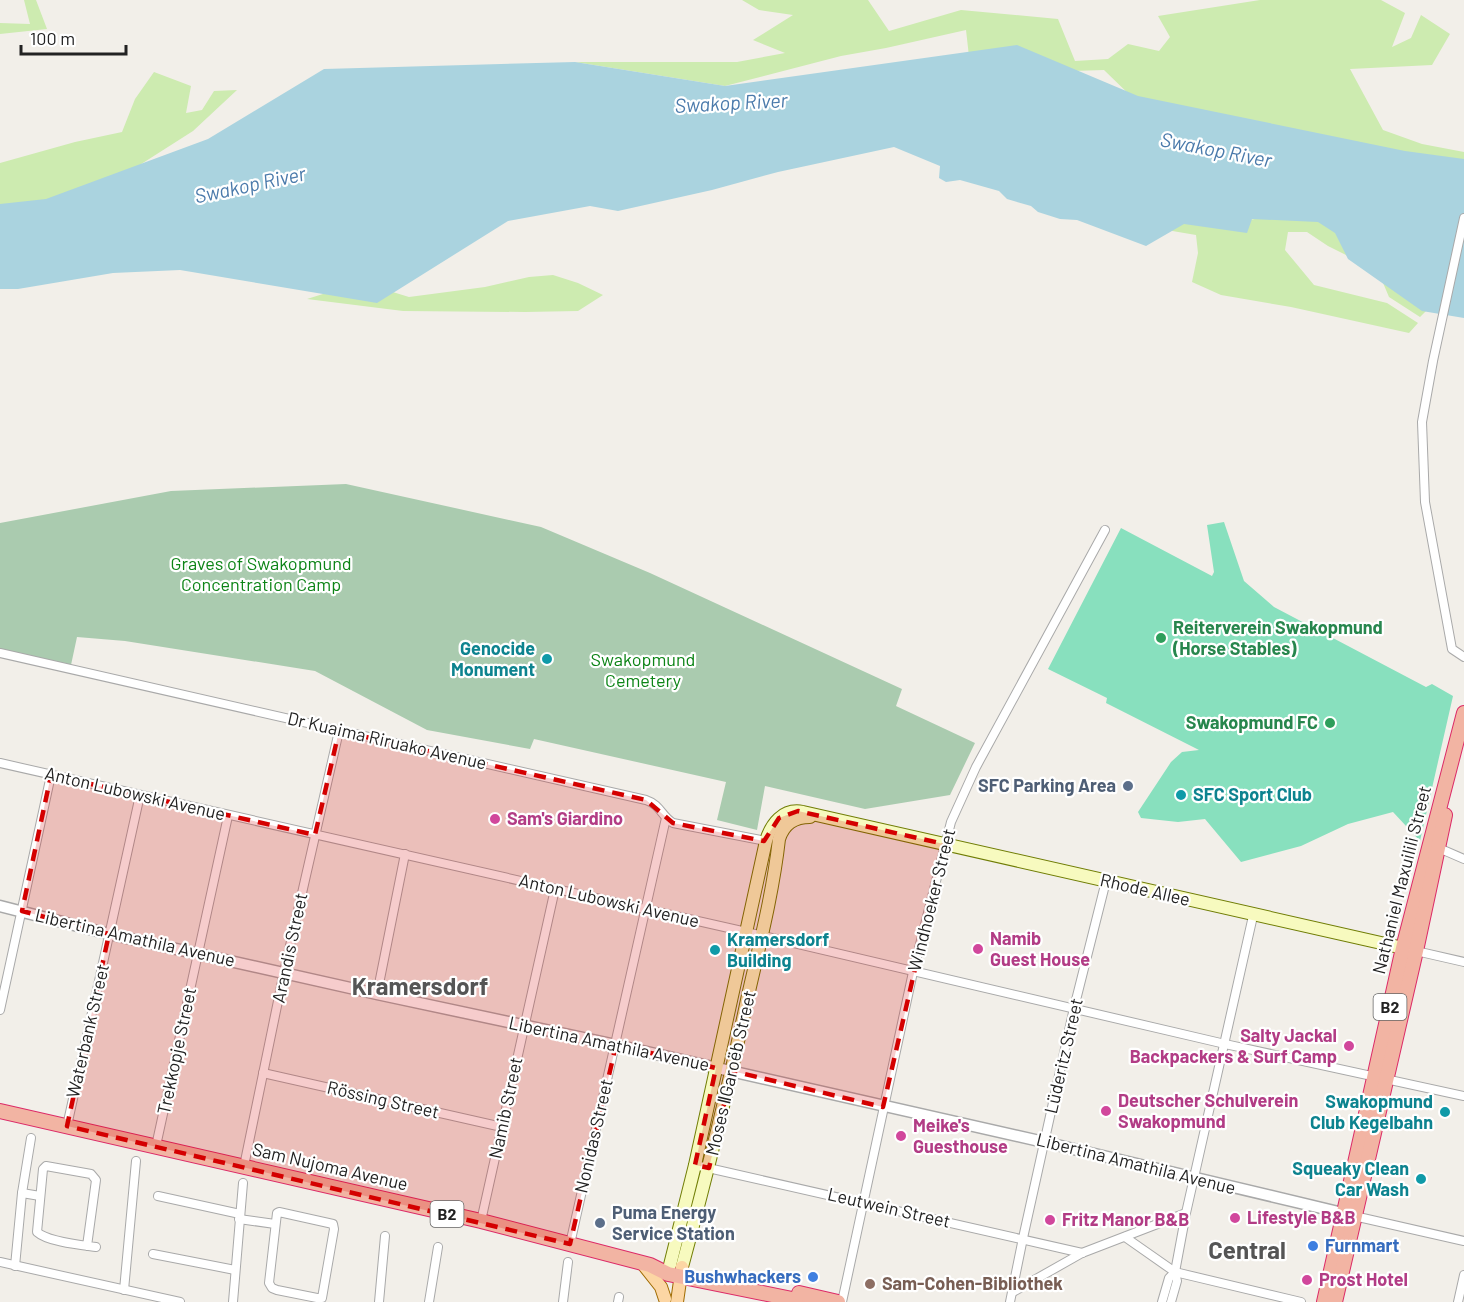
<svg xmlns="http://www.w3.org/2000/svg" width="1464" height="1302" viewBox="0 0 1464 1302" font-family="Barlow,sans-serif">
<rect width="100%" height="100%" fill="#f2efe9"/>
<!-- grass -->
<g fill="#cdebb0">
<path d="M 24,0 L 36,0 L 47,29 L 0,34 L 0,23 L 30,24 Z"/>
<path d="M 742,0 L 868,0 L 889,31 L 961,10 L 1058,19 L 1075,61 L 1108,59 L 1128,44 L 1159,51 L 1170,37 L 1158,16 L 1260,0 L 1381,0 L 1405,13 L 1392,47 L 1411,38 L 1421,15 L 1450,34 L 1432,65 L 1350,69 L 1383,130 L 1422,144 L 1464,152 L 1464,282 L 1434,303 L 1420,317 L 1389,297 L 1378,271 L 1328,246 L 1307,232 L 1288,232 L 1285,250 L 1314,285 L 1387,303 L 1418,323 L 1409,333 L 1291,307 L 1221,295 L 1192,282 L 1198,253 L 1196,235 L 1137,225 L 1236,222 L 1299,212 L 1138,103 L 1104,70 L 971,74 L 966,30 L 886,48 L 841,56 L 725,86 L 575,62 L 737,62 L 785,53 L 753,40 L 793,15 L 759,10 Z"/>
<path d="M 154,72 L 191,86 L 186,113 L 202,110 L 214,91 L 237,90 L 193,131 L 113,182 L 0,212 L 0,163 L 75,142 L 122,132 L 135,99 Z"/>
<path d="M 553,275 L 578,283 L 603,295 L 578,311 L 525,312 L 403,311 L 307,299 L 342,288 L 370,285 L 409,297 L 485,287 L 529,277 Z"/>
</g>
<!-- cemetery -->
<path fill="#aacbaf" d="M 346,484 L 541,527 L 650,573 L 902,689 L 896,706 L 975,743 L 950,795 L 865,809 L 765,786 L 757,830 L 717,820 L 726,782 L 534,739 L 530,749 L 427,730 L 315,671 L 125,641 L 77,637 L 71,665 L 0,649 L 0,523 L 171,491 Z"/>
<!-- pitch -->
<path fill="#88e0be" d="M 1224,522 L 1244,581 L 1274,607 L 1426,687 L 1432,684 L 1453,696 L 1420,841 L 1393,812 L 1348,824 L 1301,846 L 1241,862 L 1205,819 L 1178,822 L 1141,818 L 1138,812 L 1171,762 L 1182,752 L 1199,750 L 1106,703 L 1107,698 L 1048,669 L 1121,528 L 1212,576 L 1214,572 L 1207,525 Z"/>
<!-- water -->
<path fill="#aad3df" d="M 1017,45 L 1138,96 L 1405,151 L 1464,159 L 1464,318 L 1422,311 L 1348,259 L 1335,233 L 1318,222 L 1252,219 L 1247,233 L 1184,224 L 1146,246 L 1077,220 L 1060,219 L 1038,212 L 1031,206 L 1007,199 L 999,191 L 960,180 L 946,182 L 939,178 L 940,166 L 894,147 L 778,172 L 712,190 L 618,211 L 590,206 L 508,221 L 377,303 L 180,270 L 113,273 L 18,289 L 0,289 L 0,204 L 46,199 L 208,139 L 324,69 L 575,62 L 725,86 Z"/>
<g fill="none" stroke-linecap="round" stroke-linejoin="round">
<!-- minor casing -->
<g stroke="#a9a9a9" stroke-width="10">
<g id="minor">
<path d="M 1464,218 L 1433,361 L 1422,422 L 1425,502 L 1452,649 L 1464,657"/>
<path d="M 0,653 L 646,800 C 661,805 661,816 673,823 L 766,841"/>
<path d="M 0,763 L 742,931 L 1225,1044 L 1464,1096"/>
<path d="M 1434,846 L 1464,859"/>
<path d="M 1416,951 L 1464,962"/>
<path d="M 377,994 L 405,854"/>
<path d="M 0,1010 L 51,775"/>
<path d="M 263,1073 L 502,1127"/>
<path d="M 67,1126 L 140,795"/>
<path d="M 156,1146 L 228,816"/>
<path d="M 695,1165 L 1082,1253"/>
<path d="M 244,1166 L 284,972 L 339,731"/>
<path d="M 22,1193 L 40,1196"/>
<path d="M 158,1196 L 240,1214"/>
<path d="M 279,1212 L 333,1224 L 334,1229 L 322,1298 L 317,1298 L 277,1290 L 272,1288 L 269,1283 L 277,1213 Z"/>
<path d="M 1354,1216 L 1464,1241"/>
<path d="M 239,1219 L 275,1224"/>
<path d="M 481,1221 L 555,889"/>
<path d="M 1125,1237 L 1175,1272 L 1301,1302"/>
<path d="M 570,1244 L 666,818"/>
<path d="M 87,1246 L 96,1180 L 91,1174 L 46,1166 L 43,1169 L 37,1232 C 48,1242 81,1245 96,1247"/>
<path d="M 153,1254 L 235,1270"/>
<path d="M 0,1262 L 180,1302"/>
<path d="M 15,1266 L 22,1193 L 31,1138"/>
<path d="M 124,1290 L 136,1161"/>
<path d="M 1013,1292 L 1082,1253 L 1186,1213"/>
<path d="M 233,1302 L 243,1183"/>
<path d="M 379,1302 L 385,1236"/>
<path d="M 429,1302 L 438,1247"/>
<path d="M 563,1302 L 568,1262"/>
<path d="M 618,1302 L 619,1297"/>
<path d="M 842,1302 L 913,972 L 951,822 L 976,767 L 1105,530"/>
<path d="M 1010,1302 L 1023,1238 L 1074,1008 L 1106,881"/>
<path d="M 1162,1302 L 1169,1278 L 1175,1272"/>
<path d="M 1171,1302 L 1177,1281 L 1175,1272 L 1186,1213 L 1253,916"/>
<path d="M 1458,1302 L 1464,1275"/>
</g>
</g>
<!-- tertiary casing -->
<g stroke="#a9a9a9" stroke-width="13">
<path id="tertiary" d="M 0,906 L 109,934 L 377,994 L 616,1045 L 1044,1142 L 1351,1215"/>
</g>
<!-- secondary casing -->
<g stroke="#707d05" stroke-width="14">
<g id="secondary">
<path d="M 670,1265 L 695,1165 L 766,841 C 771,824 783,808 803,812 L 1412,950"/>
<path d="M 682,1267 C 706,1178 728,1090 747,1000 C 759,947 773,893 779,839 C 784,824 794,817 810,817"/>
</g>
</g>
<!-- primary casing -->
<g stroke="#a06b00" stroke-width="14">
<g id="primary">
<path d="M 642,1263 L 661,1287 L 665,1299"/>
<path d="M 677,1302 L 682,1267"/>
</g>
</g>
<!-- trunk casing -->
<g stroke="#dc2a67" stroke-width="16">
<g id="trunk">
<path d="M 0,1111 L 481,1221 L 650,1265 L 668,1274 L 807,1302"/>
<path d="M 799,1293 L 838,1302"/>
<path d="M 1324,1302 L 1403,948 L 1464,713"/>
<path d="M 1335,1302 L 1416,951 L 1445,815"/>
</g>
</g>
<!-- minor -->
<use href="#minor" stroke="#fff" stroke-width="8"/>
<!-- tertiary -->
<use href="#tertiary" stroke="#fff" stroke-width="10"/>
<!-- secondary -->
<use href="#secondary" stroke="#f7fabf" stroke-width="12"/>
<!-- primary -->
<use href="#primary" stroke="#fcd6a4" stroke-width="12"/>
<!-- trunk -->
<use href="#trunk" stroke="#f2b4a3" stroke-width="14"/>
</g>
<!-- marked area -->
<path fill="#d40000" fill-opacity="0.2" stroke="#d40000" stroke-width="4.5" stroke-dasharray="12 8" stroke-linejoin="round" d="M 339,731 L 646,800 L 673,823 L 764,841 L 779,818 L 798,811 L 944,844 L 883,1107 L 732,1071 L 709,1168 L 695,1165 L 716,1068 L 616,1045 L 570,1244 L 67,1126 L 109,934 L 22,911 L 51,775 L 315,835 Z"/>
<!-- markers -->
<g fill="#2e9e5b" stroke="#fff" stroke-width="2">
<circle cx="1161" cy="638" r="6"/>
<circle cx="1330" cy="723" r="6"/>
</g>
<g fill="#0f9aa8" stroke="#fff" stroke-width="2">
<circle cx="547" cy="659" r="6"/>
<circle cx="1181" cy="795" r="6"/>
<circle cx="715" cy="950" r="6"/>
<circle cx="1445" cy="1112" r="6"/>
<circle cx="1421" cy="1179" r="6"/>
</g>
<g fill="#5c6f8a" stroke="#fff" stroke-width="2">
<circle cx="1128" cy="786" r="6"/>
<circle cx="600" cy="1223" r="6"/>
</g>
<g fill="#d1479c" stroke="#fff" stroke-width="2">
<circle cx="495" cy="819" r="6"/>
<circle cx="978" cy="949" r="6"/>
<circle cx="1349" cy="1046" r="6"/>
<circle cx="1106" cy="1111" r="6"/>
<circle cx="901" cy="1136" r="6"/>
<circle cx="1235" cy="1218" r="6"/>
<circle cx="1050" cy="1220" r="6"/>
<circle cx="1307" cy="1280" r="6"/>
</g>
<g fill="#3f7fe0" stroke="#fff" stroke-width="2">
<circle cx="1313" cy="1246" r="6"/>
<circle cx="813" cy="1277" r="6"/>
</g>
<circle fill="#8d6e63" stroke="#fff" stroke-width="2" cx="870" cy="1284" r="6"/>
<g text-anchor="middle" stroke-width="4.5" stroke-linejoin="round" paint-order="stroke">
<!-- shield labels -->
<g fill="#fff" stroke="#646464" stroke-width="1.5">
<rect x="1373.5" y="994" width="33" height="26" rx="4.5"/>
<rect x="430.5" y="1201" width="33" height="26" rx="4.5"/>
</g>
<g font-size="16" font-weight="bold" fill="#222">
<text x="1390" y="1013">B2</text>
<text x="447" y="1220">B2</text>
</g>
<!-- park labels -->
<g font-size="18" fill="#0c8416" stroke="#fff">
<text x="261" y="570">Graves of Swakopmund<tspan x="261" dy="21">Concentration Camp</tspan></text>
<text x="643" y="666">Swakopmund<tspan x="643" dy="21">Cemetery</tspan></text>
</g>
<!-- leisure labels -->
<g font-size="18" font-weight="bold" fill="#27864d" stroke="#fff" text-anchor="start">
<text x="1173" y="634">Reiterverein Swakopmund<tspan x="1173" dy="21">(Horse Stables)</tspan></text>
<text x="1318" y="729" text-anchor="end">Swakopmund FC</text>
</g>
<!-- culture labels -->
<g font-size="18" font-weight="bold" fill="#0d838f" stroke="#fff" text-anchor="end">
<text x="535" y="655">Genocide<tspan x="535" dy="21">Monument</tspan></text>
<text x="1193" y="801" text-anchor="start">SFC Sport Club</text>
<text x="727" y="946" text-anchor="start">Kramersdorf<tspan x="727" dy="21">Building</tspan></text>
<text x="1433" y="1108">Swakopmund<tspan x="1433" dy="21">Club Kegelbahn</tspan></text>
<text x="1409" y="1175">Squeaky Clean<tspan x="1409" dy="21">Car Wash</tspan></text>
</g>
<!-- street labels -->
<g font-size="18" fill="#222" stroke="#fff">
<text transform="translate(387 741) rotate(13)" y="6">Dr Kuaima Riruako Avenue</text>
<text transform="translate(135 794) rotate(13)" y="6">Anton Lubowski Avenue</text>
<text transform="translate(1402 880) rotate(-76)" y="6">Nathaniel Maxuilili Street</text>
<text transform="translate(1145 890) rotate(13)" y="6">Rhode Allee</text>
<text transform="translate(932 900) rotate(-76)" y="6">Windhoeker Street</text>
<text transform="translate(609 901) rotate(13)" y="6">Anton Lubowski Avenue</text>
<text transform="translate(135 938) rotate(13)" y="6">Libertina Amathila Avenue</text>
<text transform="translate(290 948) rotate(-78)" y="6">Arandis Street</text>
<text transform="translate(88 1031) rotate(-77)" y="6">Waterbank Street</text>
<text transform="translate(609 1044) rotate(12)" y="6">Libertina Amathila Avenue</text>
<text transform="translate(177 1051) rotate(-78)" y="6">Trekkopje Street</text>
<text transform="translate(1064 1056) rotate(-77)" y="6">Lüderitz Street</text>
<text transform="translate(731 1073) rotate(-77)" y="6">Moses ǁGaroëb Street</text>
<text transform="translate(383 1100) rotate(13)" y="6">Rössing Street</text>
<text transform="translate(506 1108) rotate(-78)" y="6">Namib Street</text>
<text transform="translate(594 1136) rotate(-77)" y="6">Nonidas Street</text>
<text transform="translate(1136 1164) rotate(14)" y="6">Libertina Amathila Avenue</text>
<text transform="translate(330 1167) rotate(13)" y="6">Sam Nujoma Avenue</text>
<text transform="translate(889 1208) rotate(13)" y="6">Leutwein Street</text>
</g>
<!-- service labels -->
<g font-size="18" font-weight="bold" fill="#4e5e75" stroke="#fff" text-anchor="end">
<text x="1116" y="792">SFC Parking Area</text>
<text x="612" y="1219" text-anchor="start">Puma Energy<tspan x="612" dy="21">Service Station</tspan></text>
</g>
<!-- hotel labels -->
<g font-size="18" font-weight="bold" fill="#b23c85" stroke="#fff" text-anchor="start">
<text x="507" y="825">Sam's Giardino</text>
<text x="990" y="945">Namib<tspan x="990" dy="21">Guest House</tspan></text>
<text x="1337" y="1042" text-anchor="end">Salty Jackal<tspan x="1337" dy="21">Backpackers &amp; Surf Camp</tspan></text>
<text x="1118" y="1107">Deutscher Schulverein<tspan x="1118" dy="21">Swakopmund</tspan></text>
<text x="913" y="1132">Meike's<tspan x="913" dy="21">Guesthouse</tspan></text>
<text x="1247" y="1224">Lifestyle B&amp;B</text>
<text x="1062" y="1226">Fritz Manor B&amp;B</text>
<text x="1319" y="1286">Prost Hotel</text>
</g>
<!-- shop labels -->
<g font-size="18" font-weight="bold" fill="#366cbe" stroke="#fff" text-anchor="start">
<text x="1325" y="1252">Furnmart</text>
<text x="801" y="1283" text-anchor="end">Bushwhackers</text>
</g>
<!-- education labels -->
<g font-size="18" font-weight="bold" fill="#785e54" stroke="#fff" text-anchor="start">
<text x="882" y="1290">Sam-Cohen-Bibliothek</text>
</g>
<!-- water labels -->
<g font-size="20" font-style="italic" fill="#4a7aab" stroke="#fff">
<text transform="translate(731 103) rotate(-3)" y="7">Swakop River</text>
<text transform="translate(1216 150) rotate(11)" y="7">Swakop River</text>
<text transform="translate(250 185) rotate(-12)" y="7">Swakop River</text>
</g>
<!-- district labels -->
<g font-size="24" font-weight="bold" fill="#555" stroke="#fff">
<text x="420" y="995">Kramersdorf</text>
<text x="1247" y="1259">Central</text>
</g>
</g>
<!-- scale -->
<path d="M21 45v9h105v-9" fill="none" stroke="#222222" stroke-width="3"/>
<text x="30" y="45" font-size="18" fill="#222222" stroke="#ffffff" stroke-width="4.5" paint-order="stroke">100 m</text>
</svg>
